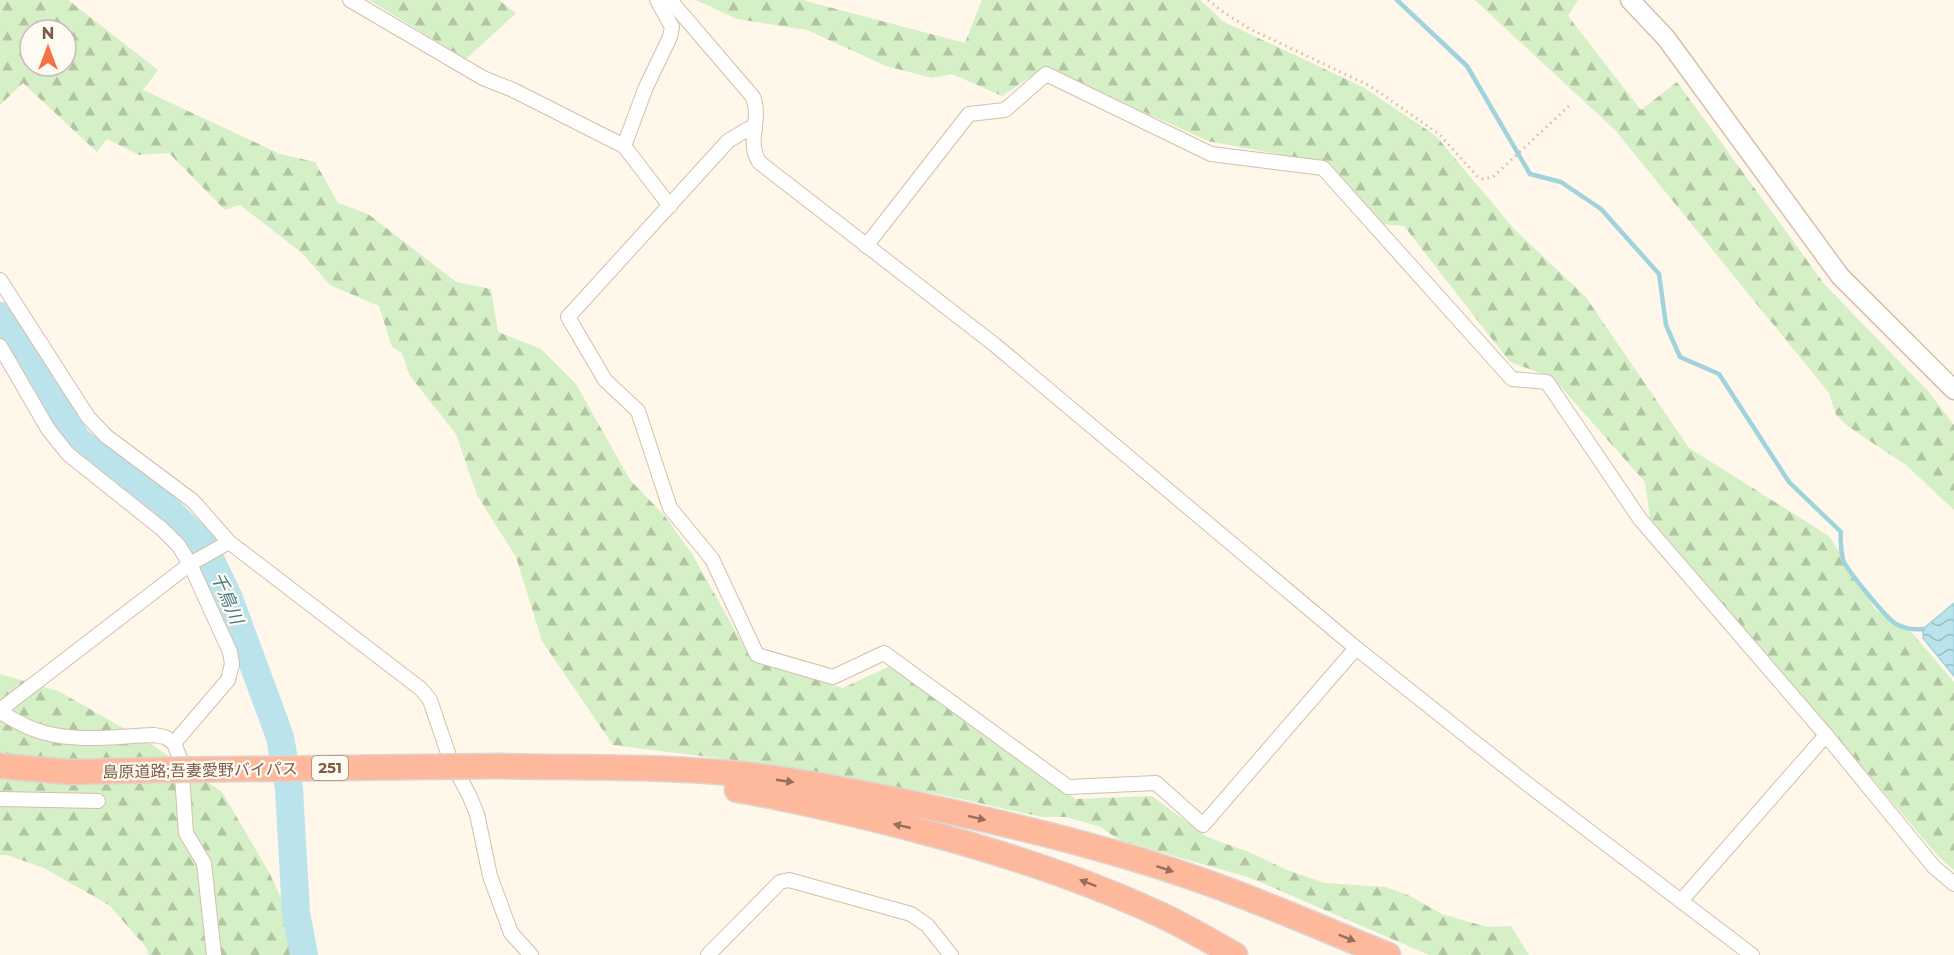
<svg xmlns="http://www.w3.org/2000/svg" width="1954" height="955" viewBox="0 0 1954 955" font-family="Montserrat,'Noto Sans JP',sans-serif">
<defs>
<pattern id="forest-firs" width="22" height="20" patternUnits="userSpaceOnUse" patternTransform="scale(1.5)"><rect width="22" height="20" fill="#d5efc6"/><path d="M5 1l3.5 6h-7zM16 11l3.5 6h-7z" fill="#b2c5a3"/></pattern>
<pattern id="water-waves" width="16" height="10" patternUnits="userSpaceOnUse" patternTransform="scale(1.5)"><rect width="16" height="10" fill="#bbe3eb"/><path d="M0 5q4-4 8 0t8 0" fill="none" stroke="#9dbbc0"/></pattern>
</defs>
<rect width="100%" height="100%" fill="#fef7ea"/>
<!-- forest -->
<g fill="url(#forest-firs)" fill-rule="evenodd">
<path d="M 0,0 L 68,0 L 158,70 L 143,90 L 280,154 L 315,162 L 338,203 L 368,214 L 456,282 L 491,289 L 498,332 L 541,349 L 576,384 L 630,480 L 664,515 L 692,554 L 750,657 L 843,688 L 890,666 L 1075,799 L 1152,796 L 1207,837 L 1249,852 L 1287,870 L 1325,883 L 1385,887 L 1408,895 L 1442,914 L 1487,927 L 1511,926 L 1529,955 L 1429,955 L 1251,878 L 1119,840 L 1101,827 L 1066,817 L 1042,817 L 957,798 L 767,764 L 613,745 L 542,641 L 516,557 L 477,495 L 456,434 L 410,376 L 402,353 L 392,347 L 379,306 L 330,285 L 302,253 L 240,205 L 225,210 L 169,153 L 139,155 L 107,139 L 97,152 L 23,83 L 0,105 ZM 30,30 L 66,30 L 66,66 L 30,66 Z"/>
<path d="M 369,0 L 499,0 L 516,13 L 466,59 Z"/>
<path d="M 696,0 L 802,0 L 965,43 L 982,0 L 1200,0 L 1224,22 L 1363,87 L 1436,136 L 1515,230 L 1585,296 L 1689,448 L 1829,536 L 1875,609 L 1912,633 L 1954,682 L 1954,870 L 1939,857 L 1650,518 L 1645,482 L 1552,377 L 1510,362 L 1404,226 L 1381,224 L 1330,164 L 1208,141 L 1045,67 L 1002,96 L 952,74 L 932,78 L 886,66 L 807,30 L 737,19 Z"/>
<path d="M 1475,0 L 1578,0 L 1568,16 L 1641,110 L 1677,82 L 1825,285 L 1928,391 L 1954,425 L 1954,510 L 1906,465 L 1849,427 L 1836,415 L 1829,393 L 1616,131 Z"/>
<path d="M 0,674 L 58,691 L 148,742 L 222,792 L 270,874 L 307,955 L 149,955 L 146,947 L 109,905 L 44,868 L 7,855 L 0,855 Z"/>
</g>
<!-- water -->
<path fill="url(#water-waves)" stroke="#a0d3de" stroke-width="1.5" d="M 1954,603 L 1954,676 L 1923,638 L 1923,629 Z"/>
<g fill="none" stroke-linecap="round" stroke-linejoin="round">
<!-- stream -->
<path stroke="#a0d3de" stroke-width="4.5" d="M 1397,0 L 1467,66 L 1530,174 L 1561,182 L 1601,209 L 1659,274 L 1666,325 L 1680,357 L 1719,374 L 1789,482 L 1841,532 C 1840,541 1841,550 1843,560 C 1847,570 1886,618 1896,624 C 1905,629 1913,630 1923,629"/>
<!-- river -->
<path stroke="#bbe3eb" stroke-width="28" d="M 0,316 L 77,440 L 157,499 L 203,544 L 228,596 L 280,737 L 289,789 L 296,913 L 304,955"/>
<!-- street casing -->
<g stroke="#d3bfad" stroke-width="16">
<g id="street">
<path d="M 350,0 L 483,78 L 513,90 L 624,146 L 670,206"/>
<path d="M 670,0 L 753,97 C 762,119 746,142 759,162 L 995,345 L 1356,648 L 1526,783 L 1752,955"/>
<path d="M 755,128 L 748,129 L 728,141 L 568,317 L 605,380 L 638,411 L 670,508 L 712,559 L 757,655 L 833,677 L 884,653 L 1068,787 L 1156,783 L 1203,825 L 1356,648"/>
<path d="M 624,146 L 646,87 L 670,37 L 672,27 L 657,0"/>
<path d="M 866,246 L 969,114 L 1005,110 L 1046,74 L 1211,154 L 1323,168 L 1512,379 L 1547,382 L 1640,519 L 1826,735 L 1934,867 L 1954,884"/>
<path d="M 0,280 L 88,417 L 106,436 L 193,501 L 229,542 L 421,689 L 430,700 L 450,759 L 470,797 L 477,814 L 490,876 L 511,933 L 531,955"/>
<path d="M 0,346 L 48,429 L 68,454 L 162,529 L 179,546 L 190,564 L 230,652 L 232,664 L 228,680 L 174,743"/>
<path d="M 0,710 L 190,564 L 229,542"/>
<path d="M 0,712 C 11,718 22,725 33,729 C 71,744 115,736 154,735 L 165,737 L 174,743 L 181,761 L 186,833 L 204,863 L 214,955"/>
<path d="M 0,799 L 98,801"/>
<path d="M 1681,901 L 1826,735"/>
<path d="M 708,955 L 780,882 L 789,880 L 911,914 L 927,925 L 951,955"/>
</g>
</g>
<!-- secondary casing -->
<g stroke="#d7bfab" stroke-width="21">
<path id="secondary" d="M 1630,0 L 1666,38 L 1840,276 L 1954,390"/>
</g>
<!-- highway casing -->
<g stroke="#ddd5d0" stroke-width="27">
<g id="highway">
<path d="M 0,766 L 69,772 L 159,770"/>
<path d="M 501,766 C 581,768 660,766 740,774 C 811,782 882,797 952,812 C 1041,832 1129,854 1214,885 C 1272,906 1330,932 1388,955"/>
<path d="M 737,790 C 782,797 826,808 870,818 C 969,842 1066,871 1159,914 C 1185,926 1210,941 1235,955"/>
</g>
</g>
<!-- path -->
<path stroke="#ddbaa0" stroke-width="3" stroke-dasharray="1.5 4.5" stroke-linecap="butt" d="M 1208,0 L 1223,12 L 1250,29 L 1370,86 L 1439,134 L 1477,176 L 1483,179 L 1493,177 L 1571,104"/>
<!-- street -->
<use href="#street" stroke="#fff" stroke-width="14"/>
<!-- secondary -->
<use href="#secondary" stroke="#fff" stroke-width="18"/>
<!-- highway -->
<use href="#highway" stroke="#feb89c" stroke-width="24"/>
<!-- highway-bridge casing -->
<g stroke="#ddd5d0" stroke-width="27" stroke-linecap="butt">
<path id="highway-bridge" d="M 159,770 L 501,766"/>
</g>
<!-- highway-bridge -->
<use href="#highway-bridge" stroke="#feb89c" stroke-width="24"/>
</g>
<!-- one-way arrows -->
<defs><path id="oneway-solid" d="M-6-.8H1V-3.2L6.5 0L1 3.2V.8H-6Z" transform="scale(1.5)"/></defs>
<g fill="#976f5a">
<use href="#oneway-solid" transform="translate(785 781) rotate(8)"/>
<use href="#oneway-solid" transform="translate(977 818) rotate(13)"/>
<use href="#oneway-solid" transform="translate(902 826) rotate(-167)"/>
<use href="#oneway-solid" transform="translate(1165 869) rotate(18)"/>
<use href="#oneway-solid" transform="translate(1088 883) rotate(-159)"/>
<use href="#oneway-solid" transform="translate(1347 938) rotate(22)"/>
</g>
<g text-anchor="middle" stroke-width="4.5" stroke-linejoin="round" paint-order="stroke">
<!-- shield labels -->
<rect fill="#fffaf2" stroke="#a48c7c" stroke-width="1.5" x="312" y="756" width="36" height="24" rx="4.5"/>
<g font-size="15" font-weight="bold" fill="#7d5d49">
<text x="330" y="773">251</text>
</g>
<!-- street labels -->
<g font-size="16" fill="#7d5d49" stroke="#fffaf2">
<text transform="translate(200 770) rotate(-1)" y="6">島原道路;吾妻愛野バイパス</text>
</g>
<!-- water labels -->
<g font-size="18" font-style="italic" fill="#3d7b8b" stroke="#fffaf2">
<text transform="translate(227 598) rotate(67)" y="6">千鳥川</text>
</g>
</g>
<!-- north arrow -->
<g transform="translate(48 48)"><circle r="28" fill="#fffaf2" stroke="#cbbbae" stroke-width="1.5"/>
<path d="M0-4.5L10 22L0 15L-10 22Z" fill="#f37145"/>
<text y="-9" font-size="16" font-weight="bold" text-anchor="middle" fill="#7d5d49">N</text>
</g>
</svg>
